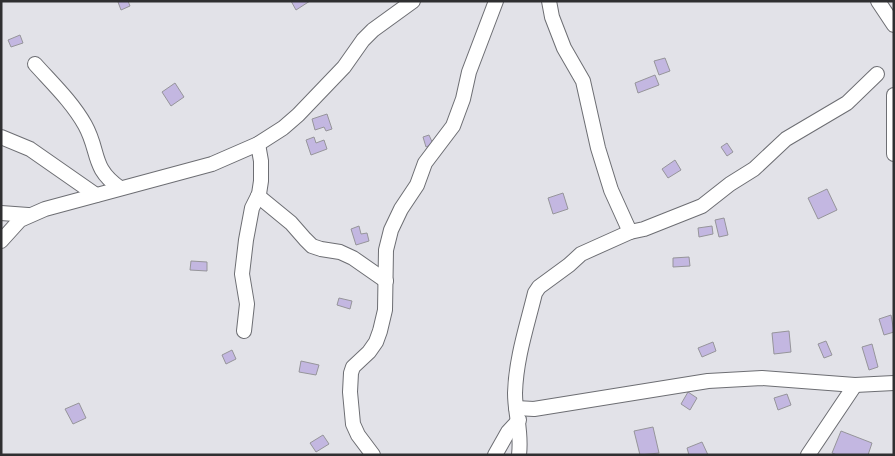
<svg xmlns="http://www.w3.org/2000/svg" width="895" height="456" viewBox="0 0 895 456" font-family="Barlow,sans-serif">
<rect width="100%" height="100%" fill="#e2e2e8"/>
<!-- building -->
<g fill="#c3b7e1" stroke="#96959a">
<path d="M 120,1 L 128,1 L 130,6 L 121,10 L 118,2 Z"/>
<path d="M 291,1 L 310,1 L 296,10 Z"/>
<path d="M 20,35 L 23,43 L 11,47 L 8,40 Z"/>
<path d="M 665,58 L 670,71 L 659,75 L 654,61 Z"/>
<path d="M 655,75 L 659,85 L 638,93 L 635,83 Z"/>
<path d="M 175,83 L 184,97 L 171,106 L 162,92 Z"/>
<path d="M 327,114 L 332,129 L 326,131 L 324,127 L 315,130 L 312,119 Z"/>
<path d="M 429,135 L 433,144 L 426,147 L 423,137 Z"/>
<path d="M 314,137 L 316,143 L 324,140 L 327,149 L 311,155 L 306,140 Z"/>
<path d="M 727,143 L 733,152 L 727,156 L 721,147 Z"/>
<path d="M 675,160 L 681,170 L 668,178 L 662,169 Z"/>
<path d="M 827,189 L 837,210 L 818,219 L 808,198 Z"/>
<path d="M 563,193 L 568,209 L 553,214 L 548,198 Z"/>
<path d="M 724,218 L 728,235 L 719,237 L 715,220 Z"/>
<path d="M 359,226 L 361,234 L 367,233 L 369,241 L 356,245 L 351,229 Z"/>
<path d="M 712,226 L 713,234 L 699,237 L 698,228 Z"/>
<path d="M 689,257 L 690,266 L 673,267 L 673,258 Z"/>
<path d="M 191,261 L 207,262 L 207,271 L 190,270 Z"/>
<path d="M 339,298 L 352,301 L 350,309 L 337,305 Z"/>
<path d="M 891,315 L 894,332 L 884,335 L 879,319 Z"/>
<path d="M 789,331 L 791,352 L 774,354 L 772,333 Z"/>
<path d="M 826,341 L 832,355 L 824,358 L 818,344 Z"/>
<path d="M 713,342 L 716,351 L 702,357 L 698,348 Z"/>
<path d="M 872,344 L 878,367 L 869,370 L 862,347 Z"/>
<path d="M 232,350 L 236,359 L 226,364 L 222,355 Z"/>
<path d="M 301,361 L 319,365 L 316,375 L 299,372 Z"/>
<path d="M 688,392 L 697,398 L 690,410 L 681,404 Z"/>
<path d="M 787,394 L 791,405 L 778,410 L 774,398 Z"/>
<path d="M 79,403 L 86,418 L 73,424 L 65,409 Z"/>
<path d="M 653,427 L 659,453 L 640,455 L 634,431 Z"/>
<path d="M 841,431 L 872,443 L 868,455 L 837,455 L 832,453 Z"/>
<path d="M 323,435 L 329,444 L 316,452 L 310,443 Z"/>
<path d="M 702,442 L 708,455 L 689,455 L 687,448 Z"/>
</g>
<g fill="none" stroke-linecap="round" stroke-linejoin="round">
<!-- minor casing -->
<g stroke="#6d6e73" stroke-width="16">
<g id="minor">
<path d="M 549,1 L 552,17 L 564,48 L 583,81 L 598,148 L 611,190 L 630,232 L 644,229 L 702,206 L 730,184 L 754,169 L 786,139 L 847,103 L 877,74"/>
<path d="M 878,1 L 894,25"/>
<path d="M 35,64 C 53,84 72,102 85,125 C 100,152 91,168 120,188"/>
<path d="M 894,95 L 894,154"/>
<path d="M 1,137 L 30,149 L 96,195"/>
<path d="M 258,196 L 291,223 L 305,239 L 312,246 L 321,249 L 340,252 L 353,258 L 386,281"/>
<path d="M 1,213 L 28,215"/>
<path d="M 1,241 L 20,220 L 45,209 L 212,164 L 258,144 L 283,128 L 298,115 L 344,67 L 363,40 L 373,30 L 413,1"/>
<path d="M 244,331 L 247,304 L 242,274 L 246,240 L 252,208 L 259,194 L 261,181 L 261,161 L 258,144"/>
<path d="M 516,408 L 534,409 L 708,381 L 762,378 L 855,385 L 894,383"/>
<path d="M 373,455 L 358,435 L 353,424 L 350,392 L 351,373 L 353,367 L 369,352 L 376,342 L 380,331 L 385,310 L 386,250 L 391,230 L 401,209 L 417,185 L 425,163 L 453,126 L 463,99 L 469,72 L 496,1"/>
<path d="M 495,455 L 508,432 L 519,420"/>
<path d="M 519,455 C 522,431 515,415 515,393 C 516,358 527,326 535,293 L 539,287 L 569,265 L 581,254 L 630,232"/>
<path d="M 808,455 L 855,385"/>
</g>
</g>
<!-- minor -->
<use href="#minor" stroke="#fff" stroke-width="14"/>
</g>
<!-- border -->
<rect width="895" height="456" fill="none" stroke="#2f2f31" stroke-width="5"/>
</svg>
